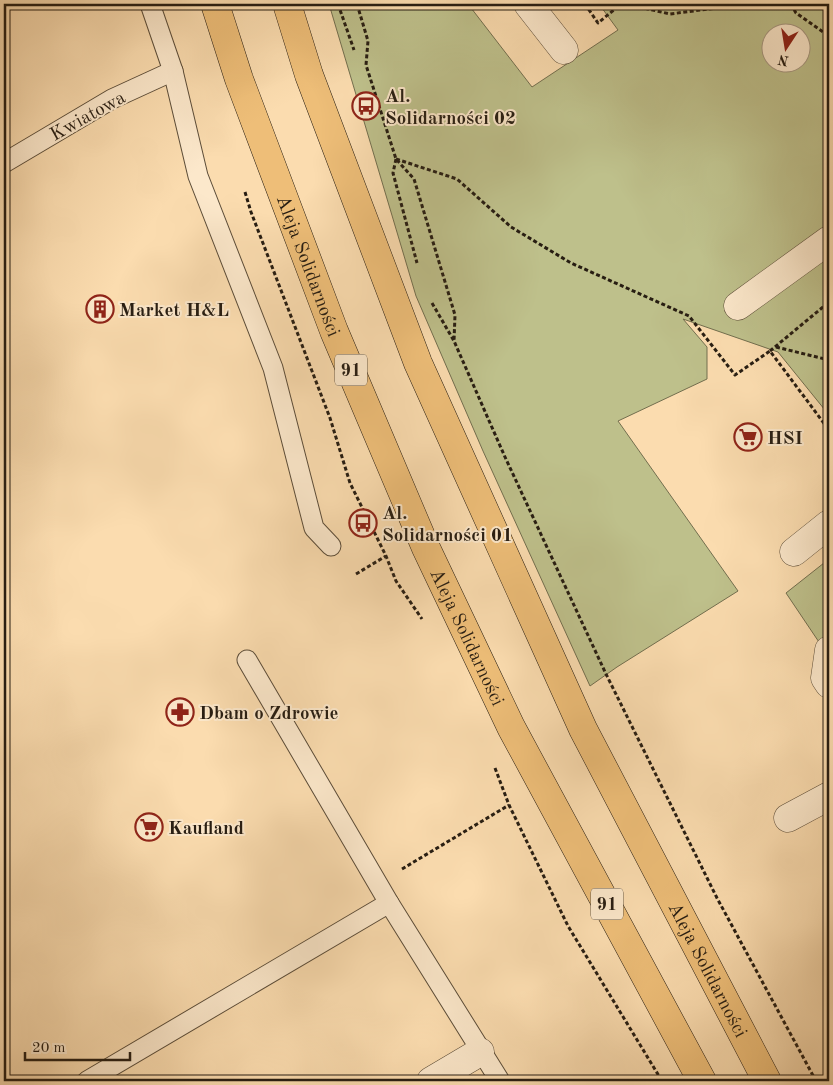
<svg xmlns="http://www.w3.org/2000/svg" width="833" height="1085" viewBox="0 0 833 1085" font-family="'Old Standard TT',serif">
<rect width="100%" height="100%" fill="#fbdcaf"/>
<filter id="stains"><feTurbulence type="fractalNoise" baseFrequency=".004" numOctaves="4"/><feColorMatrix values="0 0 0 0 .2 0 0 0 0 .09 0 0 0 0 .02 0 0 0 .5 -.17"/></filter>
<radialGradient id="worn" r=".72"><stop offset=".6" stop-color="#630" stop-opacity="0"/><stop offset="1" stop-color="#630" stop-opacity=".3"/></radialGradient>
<!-- green -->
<g fill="#bec08b" stroke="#726e4e" fill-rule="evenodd">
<path d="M 329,4 L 468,4 L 532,87 L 618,30 L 599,4 L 829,4 L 829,415 L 778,352 L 683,319 L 707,347 L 707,379 L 618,421 L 738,591 L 617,667 L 590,686 L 483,451 L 416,296 ZM 770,32 L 800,32 L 800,62 L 770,62 Z"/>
<path d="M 829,559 L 829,657 L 786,593 Z"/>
</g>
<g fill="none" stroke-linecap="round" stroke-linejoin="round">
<!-- service casing -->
<g stroke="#5c4d39" stroke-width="21">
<g id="service">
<path d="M 150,4 L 173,71 L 198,176 L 273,368 L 314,528 L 331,546"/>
<path d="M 4,163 L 112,99 L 173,71"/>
<path d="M 247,660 L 389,903"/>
<path d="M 87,1081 L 389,903 L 500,1081"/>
</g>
</g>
<!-- minor casing -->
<g stroke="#5c4d39" stroke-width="29">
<g id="minor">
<path d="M 528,4 L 564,50"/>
<path d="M 738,306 L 829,240"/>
<path d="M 794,552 L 829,524"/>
<path d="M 829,650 L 825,678 L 829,684"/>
<path d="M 788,818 L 829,796"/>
<path d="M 431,1081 L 480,1052"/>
</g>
</g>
<!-- primary casing -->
<g stroke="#271d12" stroke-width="29">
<g id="primary">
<path id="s1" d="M 215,4 L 239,79 L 334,331 L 426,548 L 511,727 L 702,1081"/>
<path id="s2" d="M 287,4 L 309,75 L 418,363 L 583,729 L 767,1081"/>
</g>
</g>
<!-- path -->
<g stroke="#271d12" stroke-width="3" stroke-dasharray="4 2.5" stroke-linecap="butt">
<path d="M 338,4 L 354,50"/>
<path d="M 357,4 L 368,41 L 366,65 L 396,159 L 414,179 L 455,315 L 454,341"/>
<path d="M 585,4 L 598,23 L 621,4"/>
<path d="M 626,4 L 670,14 L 747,4"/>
<path d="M 791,4 L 796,13 L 829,36"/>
<path d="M 396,159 L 393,173 L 417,263"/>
<path d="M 396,159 L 457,179 L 511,227 L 571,263 L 689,316 L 735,375 L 770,351 L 829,430"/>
<path d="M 245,192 L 251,212 L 330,418 L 350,483 L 386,556 L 396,581 L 422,619"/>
<path d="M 432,303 L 454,341 L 505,457 L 606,674 L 717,898 L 816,1081"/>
<path d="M 776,347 L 829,360"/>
<path d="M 770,351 L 829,302"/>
<path d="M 356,574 L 386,556"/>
<path d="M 495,768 L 509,805 L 568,926 L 662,1081"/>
<path d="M 402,869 L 509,805"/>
</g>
<!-- service -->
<use href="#service" stroke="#fce8cb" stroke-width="19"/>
<!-- minor -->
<use href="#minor" stroke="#fce8cb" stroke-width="28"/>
<!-- primary -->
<use href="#primary" stroke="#eebe78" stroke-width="28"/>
</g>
<!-- icons -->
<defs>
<g id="bus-ring" transform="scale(1.4375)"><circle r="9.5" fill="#fce8cb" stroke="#8f2418" stroke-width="1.5"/><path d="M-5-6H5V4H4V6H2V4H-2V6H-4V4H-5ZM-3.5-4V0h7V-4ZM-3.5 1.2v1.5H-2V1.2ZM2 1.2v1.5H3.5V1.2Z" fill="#8f2418"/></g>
<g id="building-ring" transform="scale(1.4375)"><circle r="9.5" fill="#fce8cb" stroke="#8f2418" stroke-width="1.5"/><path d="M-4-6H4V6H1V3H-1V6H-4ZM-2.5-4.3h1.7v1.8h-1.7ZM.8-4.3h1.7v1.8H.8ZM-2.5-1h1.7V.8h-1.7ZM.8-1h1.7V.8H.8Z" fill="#8f2418"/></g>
<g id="supermarket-ring" transform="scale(1.4375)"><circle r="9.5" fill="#fce8cb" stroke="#8f2418" stroke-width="1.5"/><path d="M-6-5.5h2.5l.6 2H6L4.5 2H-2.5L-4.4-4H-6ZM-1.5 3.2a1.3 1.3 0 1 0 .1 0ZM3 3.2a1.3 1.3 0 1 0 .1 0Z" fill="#8f2418"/></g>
<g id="pharmacy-ring" transform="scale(1.4375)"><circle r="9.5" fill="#fce8cb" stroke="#8f2418" stroke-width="1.5"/><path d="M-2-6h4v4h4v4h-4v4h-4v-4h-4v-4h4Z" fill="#8f2418"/></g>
</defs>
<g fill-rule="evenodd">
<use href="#bus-ring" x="366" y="106"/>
<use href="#building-ring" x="100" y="309"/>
<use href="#supermarket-ring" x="748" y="437"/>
<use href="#bus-ring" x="363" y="523"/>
<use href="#pharmacy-ring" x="180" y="712"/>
<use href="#supermarket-ring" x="149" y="827"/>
</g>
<g text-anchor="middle" stroke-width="4" stroke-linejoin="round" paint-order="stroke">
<!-- shield labels -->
<g fill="#fce8cb" stroke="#675a4a" stroke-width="1">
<rect x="335" y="354.5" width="32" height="31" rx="4"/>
<rect x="591" y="888.5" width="32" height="31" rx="4"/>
</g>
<g font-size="18" font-weight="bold" fill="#271d12">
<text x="351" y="376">91</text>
<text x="607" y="910">91</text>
</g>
<!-- poi labels -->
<g font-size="19" font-weight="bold" fill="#271d12" stroke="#fce8cb" text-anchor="start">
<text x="385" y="102">Al.<tspan x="385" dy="22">Solidarności 02</tspan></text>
<text x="119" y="316">Market H&amp;L</text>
<text x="767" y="444">HSI</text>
<text x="382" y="519">Al.<tspan x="382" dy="22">Solidarności 01</tspan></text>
<text x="199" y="719">Dbam o Zdrowie</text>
<text x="168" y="834">Kaufland</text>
</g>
<!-- street labels -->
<g font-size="19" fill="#271d12" stroke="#fce8cb">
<text transform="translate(87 115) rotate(-29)" y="7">Kwiatowa</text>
<text dy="7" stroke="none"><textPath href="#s1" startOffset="278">Aleja Solidarności</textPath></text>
<text dy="7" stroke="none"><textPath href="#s1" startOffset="682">Aleja Solidarności</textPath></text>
<text dy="7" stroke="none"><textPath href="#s2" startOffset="1055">Aleja Solidarności</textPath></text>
</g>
</g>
<!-- margin -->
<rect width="833" height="1085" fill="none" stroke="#fbdcaf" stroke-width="20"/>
<rect x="5" y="5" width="823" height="1075" fill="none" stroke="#271d12" stroke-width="2.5"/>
<rect x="10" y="10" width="813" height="1065" fill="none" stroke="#271d12"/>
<!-- north arrow -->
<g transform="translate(786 48) rotate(192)"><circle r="24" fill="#fce8cb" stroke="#a79781"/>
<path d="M0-4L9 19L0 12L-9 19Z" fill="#8f2418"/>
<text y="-8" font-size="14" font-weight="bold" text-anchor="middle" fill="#271d12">N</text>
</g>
<!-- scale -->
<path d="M25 1052v8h105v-8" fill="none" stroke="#271d12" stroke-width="2.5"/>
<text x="32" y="1052" font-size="15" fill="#271d12" stroke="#fce8cb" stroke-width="4" paint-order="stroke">20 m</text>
<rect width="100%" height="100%" filter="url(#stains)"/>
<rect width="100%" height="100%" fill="url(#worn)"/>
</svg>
